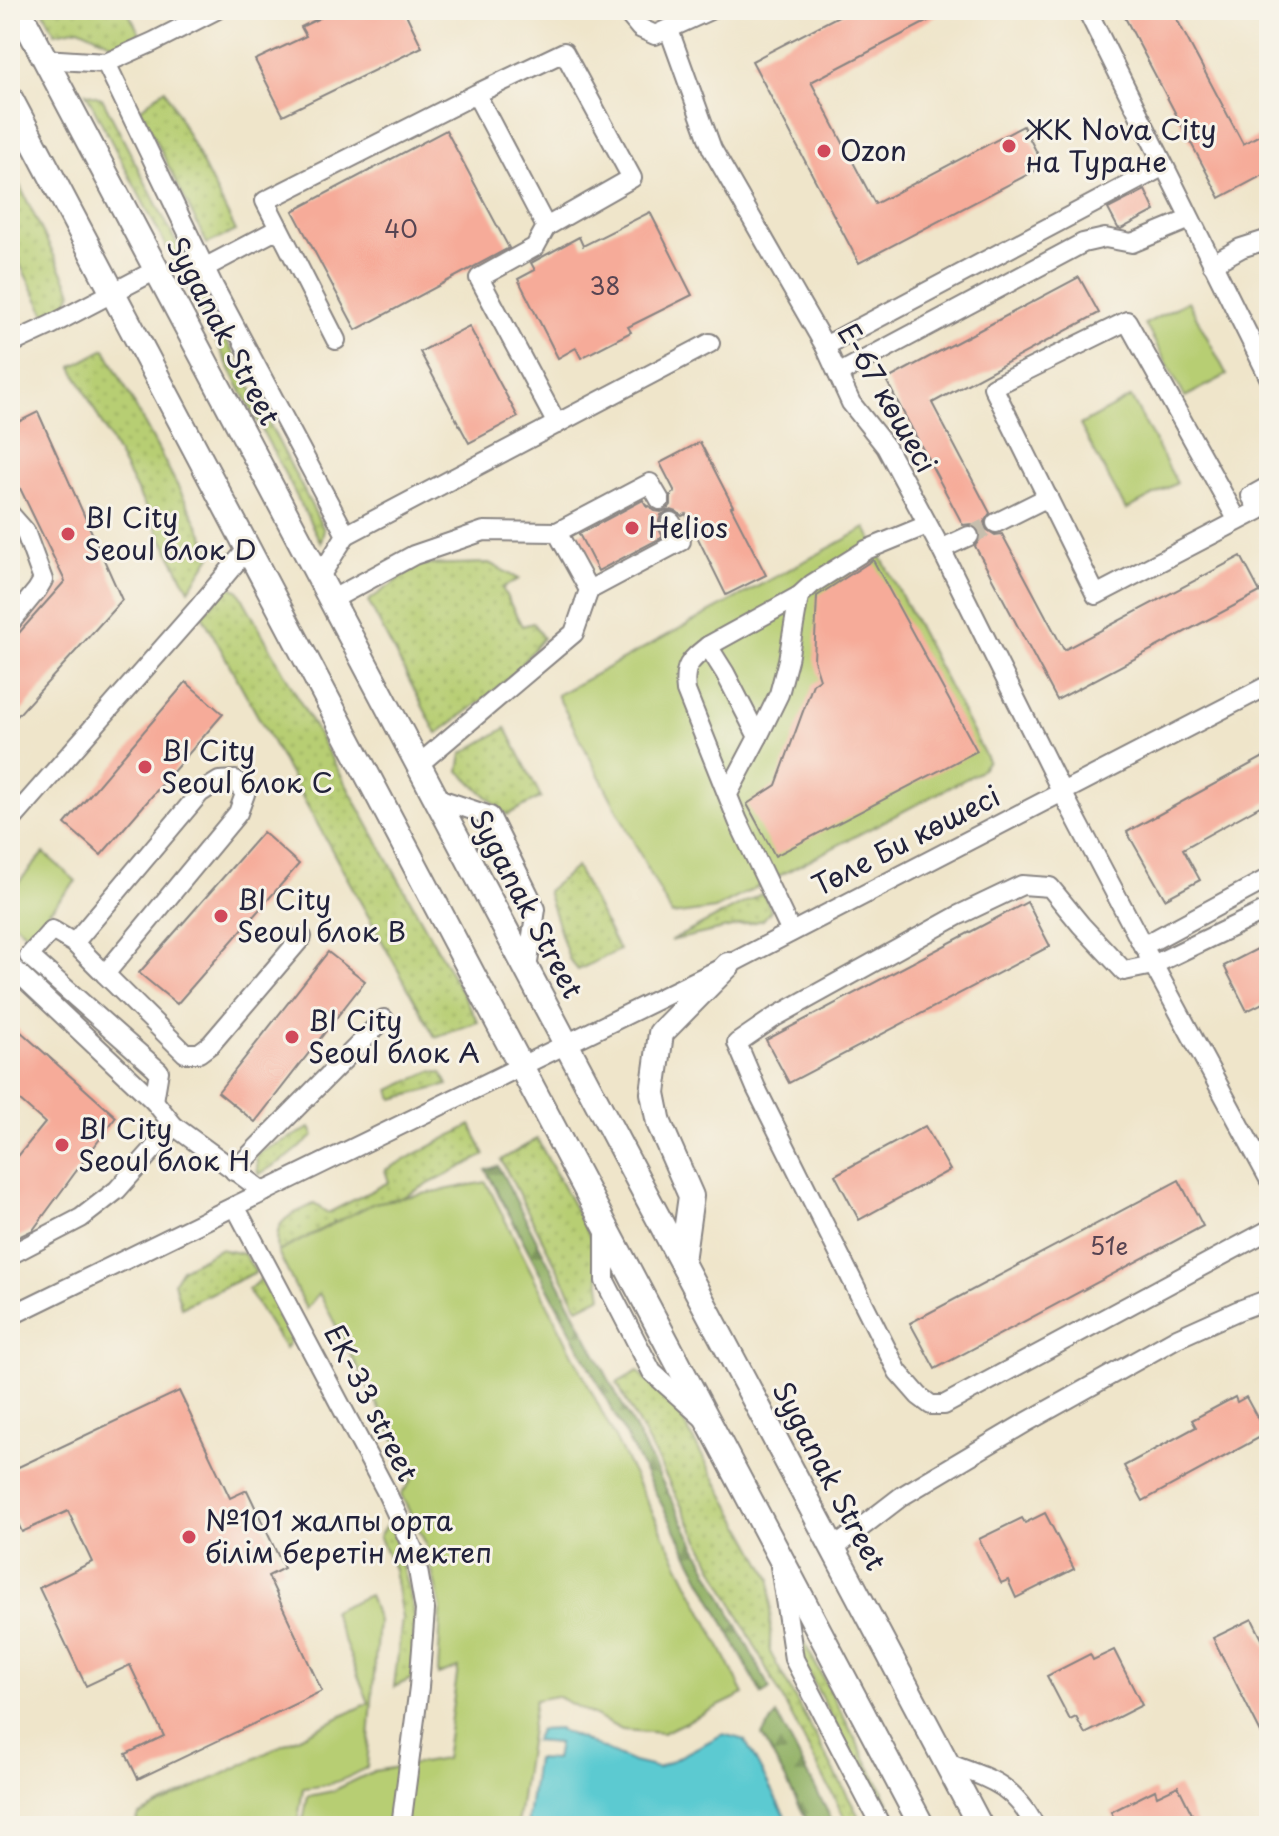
<svg xmlns="http://www.w3.org/2000/svg" width="1279" height="1836" viewBox="0 0 1279 1836" font-family="'Playpen Sans',sans-serif">
<defs>
<pattern id="grass-dots" width="8" height="8" patternUnits="userSpaceOnUse" patternTransform="scale(2)"><rect width="8" height="8" fill="#b7ce73"/><path d="M2 2h.1M6 6h.1" fill="none" stroke="#9db164" stroke-width="1.8" stroke-linecap="round"/></pattern>
<pattern id="forest-firs" width="22" height="20" patternUnits="userSpaceOnUse" patternTransform="scale(2)"><rect width="22" height="20" fill="#91b165"/><path d="M5 1l3.5 6h-7zM16 11l3.5 6h-7z" fill="#769054"/></pattern>
</defs>
<rect width="100%" height="100%" fill="#f7f3e8"/>
<filter id="ink" filterUnits="userSpaceOnUse"><feTurbulence type="fractalNoise" baseFrequency=".0125" numOctaves="2"/><feDisplacementMap in="SourceGraphic" scale="16" xChannelSelector="R" yChannelSelector="G"/><feConvolveMatrix kernelMatrix="1 2 1 2 8 2 1 2 1" color-interpolation-filters="sRGB"/></filter>
<filter id="wash" filterUnits="userSpaceOnUse"><feTurbulence type="fractalNoise" baseFrequency=".006" numOctaves="4" result="noise"/><feDisplacementMap in="SourceGraphic" scale="32" xChannelSelector="R" yChannelSelector="G"/><feGaussianBlur stdDeviation="1.8" result="paint"/><feColorMatrix in="noise" values="0 0 0 0 0 0 0 0 0 0 0 0 0 0 0 0 0 1.4 0 .05"/><feComposite in="paint" operator="in"/></filter>
<g filter="url(#wash)">
<rect width="100%" height="100%" fill="#efe5ca"/>
<!-- grass -->
<g fill="url(#grass-dots)" stroke="#6c7857" stroke-width="2">
<path d="M 43,10 L 127,10 L 140,34 L 115,45 L 79,28 L 55,33 Z"/>
<path d="M 165,89 L 236,231 L 207,244 L 140,109 Z"/>
<path d="M 86,93 L 102,98 L 324,530 L 321,543 Z"/>
<path d="M 10,166 L 72,292 L 66,305 L 48,319 L 10,245 Z"/>
<path d="M 105,349 L 213,553 L 189,590 L 72,367 Z"/>
<path d="M 489,563 L 519,579 L 502,588 L 522,626 L 533,623 L 543,638 L 512,675 L 489,695 L 437,734 L 368,601 L 419,565 Z"/>
<path d="M 229,587 L 238,590 L 478,1022 L 435,1037 L 202,615 Z"/>
<path d="M 506,728 L 541,797 L 507,815 L 459,771 L 462,754 Z"/>
<path d="M 576,867 L 619,950 L 578,970 L 569,959 L 547,891 Z"/>
<path d="M 763,893 L 771,910 L 763,920 L 670,941 Z"/>
<path d="M 431,1071 L 442,1073 L 448,1085 L 393,1099 L 390,1090 Z"/>
<path d="M 471,1125 L 485,1155 L 341,1229 L 333,1220 L 334,1223 L 278,1252 C 273,1218 288,1217 314,1204 L 328,1213 L 389,1182 L 385,1170 Z"/>
<path d="M 310,1128 L 314,1136 L 288,1157 L 258,1175 L 256,1154 Z"/>
<path d="M 537,1139 L 593,1242 L 602,1296 L 578,1308 L 501,1160 Z"/>
<path d="M 219,1249 L 244,1254 L 256,1272 L 181,1307 L 174,1282 L 182,1269 Z"/>
<path d="M 264,1276 L 294,1333 L 285,1349 L 248,1290 Z"/>
<path d="M 638,1371 L 675,1407 L 771,1579 L 770,1652 L 864,1826 L 849,1826 L 617,1383 Z"/>
<path d="M 390,1520 L 414,1611 L 413,1678 L 394,1687 L 402,1618 L 394,1569 L 379,1536 Z"/>
<path d="M 802,1638 L 901,1826 L 888,1826 L 801,1658 Z"/>
</g>
<!-- forest -->
<g fill="url(#forest-firs)" stroke="#5a6a50" stroke-width="2">
<path d="M 498,1166 L 770,1689 L 762,1695 L 486,1170 Z"/>
<path d="M 777,1715 L 835,1826 L 810,1826 L 762,1735 Z"/>
</g>
<!-- green -->
<g fill="#b7ce73" stroke="#6c7857" stroke-width="2">
<path d="M 1188,301 L 1227,375 L 1185,397 L 1145,324 Z"/>
<path d="M 1131,397 L 1177,483 L 1126,510 L 1080,425 Z"/>
<path d="M 866,528 L 988,761 L 979,772 L 715,909 L 672,915 L 557,695 Z"/>
<path d="M 44,853 L 76,881 L 28,935 L 10,919 L 10,892 Z"/>
<path d="M 486,1182 L 744,1694 L 663,1733 L 622,1730 L 556,1696 L 535,1700 L 517,1826 L 302,1826 L 308,1796 L 333,1791 L 374,1771 L 445,1759 L 458,1668 L 438,1675 L 441,1609 L 425,1542 L 401,1495 L 414,1476 L 319,1293 L 306,1309 L 278,1252 L 374,1203 Z"/>
<path d="M 369,1595 L 378,1621 L 367,1767 C 349,1779 325,1787 303,1788 L 297,1826 L 135,1826 L 139,1815 L 369,1703 L 332,1611 Z"/>
</g>
<!-- water -->
<path fill="#5ccad1" stroke="#3f7686" stroke-width="2" d="M 558,1729 L 633,1762 L 658,1768 L 723,1734 L 745,1740 L 790,1826 L 527,1826 L 536,1759 L 555,1760 L 558,1743 L 534,1741 L 539,1730 Z"/>
<g id="blocks">
<!-- building -->
<g fill="#f6ab99">
<path d="M 336,10 L 404,10 L 422,47 L 283,115 L 255,60 L 306,36 L 301,27 Z"/>
<path d="M 850,10 L 949,10 L 811,82 L 875,204 L 1023,126 L 1044,166 L 859,263 L 752,61 Z"/>
<path d="M 1121,10 L 1172,10 L 1243,144 L 1269,130 L 1269,172 L 1220,198 Z"/>
<path d="M 446,130 L 509,248 L 356,330 L 293,211 Z"/>
<path d="M 1145,190 L 1155,211 L 1121,229 L 1118,228 L 1108,209 Z"/>
<path d="M 650,212 L 692,295 L 628,327 L 631,332 L 581,358 L 576,348 L 558,358 L 518,279 L 535,270 L 531,263 L 579,237 L 583,246 Z"/>
<path d="M 1079,277 L 1099,313 L 932,403 L 990,513 L 984,522 L 986,529 L 995,535 L 1002,534 L 1064,650 L 1241,556 L 1260,592 L 1057,700 L 975,546 L 981,538 L 979,530 L 971,524 L 963,525 L 886,380 Z"/>
<path d="M 469,326 L 518,417 L 469,443 L 420,352 Z"/>
<path d="M 38,412 L 122,600 L 10,724 L 10,643 L 65,581 L 18,484 L 10,488 L 10,426 Z"/>
<path d="M 700,442 L 733,506 L 731,507 L 766,575 L 726,595 L 686,514 L 682,516 L 677,512 L 671,510 L 661,515 L 659,521 L 660,528 L 659,529 L 663,537 L 598,571 L 579,534 L 643,500 L 647,507 L 649,506 L 655,511 L 661,512 L 667,510 L 671,505 L 671,495 L 675,492 L 660,463 Z"/>
<path d="M 873,560 L 977,751 L 775,856 L 747,804 L 776,785 L 813,684 L 820,679 L 814,660 L 817,596 Z"/>
<path d="M 186,682 L 223,714 L 101,855 L 65,824 Z"/>
<path d="M 1269,754 L 1269,801 L 1183,849 L 1200,880 L 1165,899 L 1127,832 Z"/>
<path d="M 263,832 L 299,864 L 177,1004 L 139,973 Z"/>
<path d="M 1027,902 L 1050,946 L 789,1083 L 766,1040 Z"/>
<path d="M 1269,943 L 1269,1000 L 1247,1011 L 1224,966 Z"/>
<path d="M 328,952 L 365,981 L 255,1122 L 218,1092 Z"/>
<path d="M 10,1022 L 116,1117 L 33,1230 L 10,1241 L 10,1166 L 45,1123 L 10,1092 Z"/>
<path d="M 925,1126 L 950,1170 L 859,1220 L 835,1175 Z"/>
<path d="M 1179,1180 L 1203,1226 L 935,1369 L 910,1323 Z"/>
<path d="M 179,1391 L 230,1498 L 247,1490 L 284,1568 L 268,1576 L 322,1691 L 138,1779 L 126,1754 L 164,1736 L 130,1665 L 86,1686 L 39,1588 L 92,1562 L 68,1511 L 22,1532 L 10,1507 L 10,1471 Z"/>
<path d="M 1235,1397 L 1237,1402 L 1246,1397 L 1266,1434 L 1143,1501 L 1124,1466 L 1196,1427 L 1192,1420 Z"/>
<path d="M 1045,1513 L 1074,1569 L 1016,1598 L 1008,1580 L 1001,1583 L 979,1539 L 1022,1518 L 1025,1523 Z"/>
<path d="M 1252,1619 L 1269,1653 L 1269,1749 L 1213,1638 Z"/>
<path d="M 1114,1650 L 1142,1705 L 1085,1734 L 1076,1717 L 1070,1720 L 1047,1676 L 1090,1654 L 1093,1660 Z"/>
<path d="M 1178,1786 L 1198,1826 L 1118,1826 L 1111,1812 L 1155,1790 L 1157,1796 Z"/>
</g>
</g>
</g>
<g filter="url(#ink)">
<use href="#blocks" fill-opacity="0" stroke="#888482" stroke-width="2"/>
<g fill="none" stroke-linecap="round" stroke-linejoin="round">
<!-- minor-tunnel -->
<path stroke="#c6bead" stroke-width="18" stroke-dasharray="18 9" stroke-linecap="butt" d="M 969,536 L 996,523"/>
<!-- minor casing -->
<g stroke="#888482" stroke-width="22">
<g id="minor">
<path d="M 625,10 L 640,28 L 655,35 L 710,10"/>
<path d="M 1087,10 L 1269,377"/>
<path d="M 669,30 L 712,149 L 825,346 L 851,403 L 886,447 L 941,549 L 1062,792 L 1143,946 L 1269,878"/>
<path d="M 44,59 L 106,63 L 214,287 L 346,535 L 319,578"/>
<path d="M 106,63 L 153,42 L 216,10"/>
<path d="M 546,227 L 535,247 L 479,278 L 557,424"/>
<path d="M 1212,264 L 1241,248 L 1269,239"/>
<path d="M 206,267 L 278,229"/>
<path d="M 336,340 L 265,201 L 476,94 L 564,52 L 632,178 L 546,227 L 476,94"/>
<path d="M 10,344 L 51,325 L 156,270"/>
<path d="M 825,346 L 1164,166"/>
<path d="M 838,374 L 1083,243 L 1105,238 L 1132,243 L 1190,219"/>
<path d="M 10,514 L 25,531 L 43,580 L 37,590 L 10,623"/>
<path d="M 1238,521 L 1127,321 L 993,387 L 1096,595 L 1259,510 L 1251,496 L 1269,486"/>
<path d="M 996,523 L 1048,497"/>
<path d="M 557,532 L 650,483 L 660,500"/>
<path d="M 346,535 L 710,343"/>
<path d="M 941,549 L 969,536"/>
<path d="M 589,590 L 681,541 L 671,522"/>
<path d="M 331,600 L 414,555 L 484,531 L 557,532 L 589,590 L 574,633 L 418,765"/>
<path d="M 708,646 L 799,596"/>
<path d="M 758,737 L 779,694 L 788,660 L 799,596 L 812,584 L 866,550 L 927,525"/>
<path d="M 728,794 L 758,737 L 725,673 L 708,646 C 689,661 683,666 686,691 L 738,821 L 791,932"/>
<path d="M 437,798 L 490,816 L 536,909 L 527,969"/>
<path d="M 10,822 L 198,608 L 248,548"/>
<path d="M 1269,909 L 1153,965 L 1124,971 L 1081,925 L 1050,887 L 1022,885 L 959,915 L 775,1017 L 737,1043 L 756,1088 L 898,1372 L 919,1396 L 931,1405 L 944,1405 L 1269,1230"/>
<path d="M 74,943 L 200,793 L 219,781 L 235,780 L 245,794 L 238,813 L 105,974 L 74,943 L 52,930 L 29,956 L 159,1071 L 154,1101"/>
<path d="M 1148,955 L 1269,1179"/>
<path d="M 10,965 L 154,1101 L 174,1126 L 264,1192"/>
<path d="M 105,974 L 185,1053 L 199,1053 L 211,1044 L 302,937"/>
<path d="M 234,1171 L 384,1019"/>
<path d="M 235,1206 L 385,1489 L 415,1553 L 425,1610 L 419,1687 L 401,1826"/>
<path d="M 605,1228 L 605,1281 L 652,1372 L 702,1417"/>
<path d="M 10,1255 L 81,1218 L 117,1190 L 174,1126"/>
<path d="M 10,1316 L 728,965 L 1269,685"/>
<path d="M 833,1549 L 902,1496 L 1025,1423 L 1177,1338 L 1237,1311 L 1269,1299"/>
<path d="M 780,1566 L 794,1659 L 881,1826"/>
<path d="M 947,1763 C 990,1779 1012,1783 1035,1826"/>
</g>
</g>
<!-- major casing -->
<g stroke="#888482" stroke-width="28">
<g id="major">
<path d="M 19,10 L 980,1826"/>
<path d="M 10,98 L 922,1826"/>
<path d="M 682,1261 L 691,1196 L 659,1123 L 653,1093 L 661,1033 L 728,965"/>
</g>
</g>
<!-- minor -->
<use href="#minor" stroke="#fff" stroke-width="18"/>
<!-- major -->
<use href="#major" stroke="#fff" stroke-width="24"/>
</g>
</g>
<!-- markers -->
<g fill="#d1495b" stroke="#f7f3e8" stroke-width="3">
<circle cx="1009" cy="146" r="8"/>
<circle cx="824" cy="151" r="8"/>
<circle cx="632" cy="528" r="8"/>
<circle cx="68" cy="534" r="8"/>
<circle cx="145" cy="767" r="8"/>
<circle cx="221" cy="916" r="8"/>
<circle cx="292" cy="1037" r="8"/>
<circle cx="62" cy="1145" r="8"/>
<circle cx="189" cy="1537" r="8"/>
</g>
<g text-anchor="middle" stroke-width="6" stroke-linejoin="round" paint-order="stroke">
<!-- number labels -->
<g font-size="24" fill="#574452">
<text x="401" y="238">40</text>
<text x="605" y="295">38</text>
<text x="1109" y="1255">51е</text>
</g>
<!-- poi labels -->
<g font-size="28" fill="#22223b" stroke="#f7f3e8" text-anchor="start">
<text x="1025" y="140">ЖК Nova City<tspan x="1025" dy="32">на Туране</tspan></text>
<text x="840" y="161">Ozon</text>
<text x="84" y="528">BI City<tspan x="84" dy="32">Seoul блок D</tspan></text>
<text x="648" y="538">Helios</text>
<text x="161" y="761">BI City<tspan x="161" dy="32">Seoul блок C</tspan></text>
<text x="237" y="910">BI City<tspan x="237" dy="32">Seoul блок B</tspan></text>
<text x="308" y="1031">BI City<tspan x="308" dy="32">Seoul блок A</tspan></text>
<text x="78" y="1139">BI City<tspan x="78" dy="32">Seoul блок H</tspan></text>
<text x="205" y="1531">№101 жалпы орта<tspan x="205" dy="32">білім беретін мектеп</tspan></text>
</g>
<!-- street labels -->
<g font-size="28" fill="#22223b" stroke="#f7f3e8">
<text transform="translate(223 331) rotate(62)" y="10">Syganak Street</text>
<text transform="translate(887 398) rotate(60)" y="10">Е-67 көшесі</text>
<text transform="translate(906 841) rotate(-27)" y="10">Төле Би көшесі</text>
<text transform="translate(526 904) rotate(62)" y="10">Syganak Street</text>
<text transform="translate(371 1403) rotate(63)" y="10">EK-33 street</text>
<text transform="translate(829 1476) rotate(62)" y="10">Syganak Street</text>
</g>
</g>
<!-- margin -->
<rect width="1279" height="1836" fill="none" stroke="#f7f3e8" stroke-width="40"/>
</svg>
